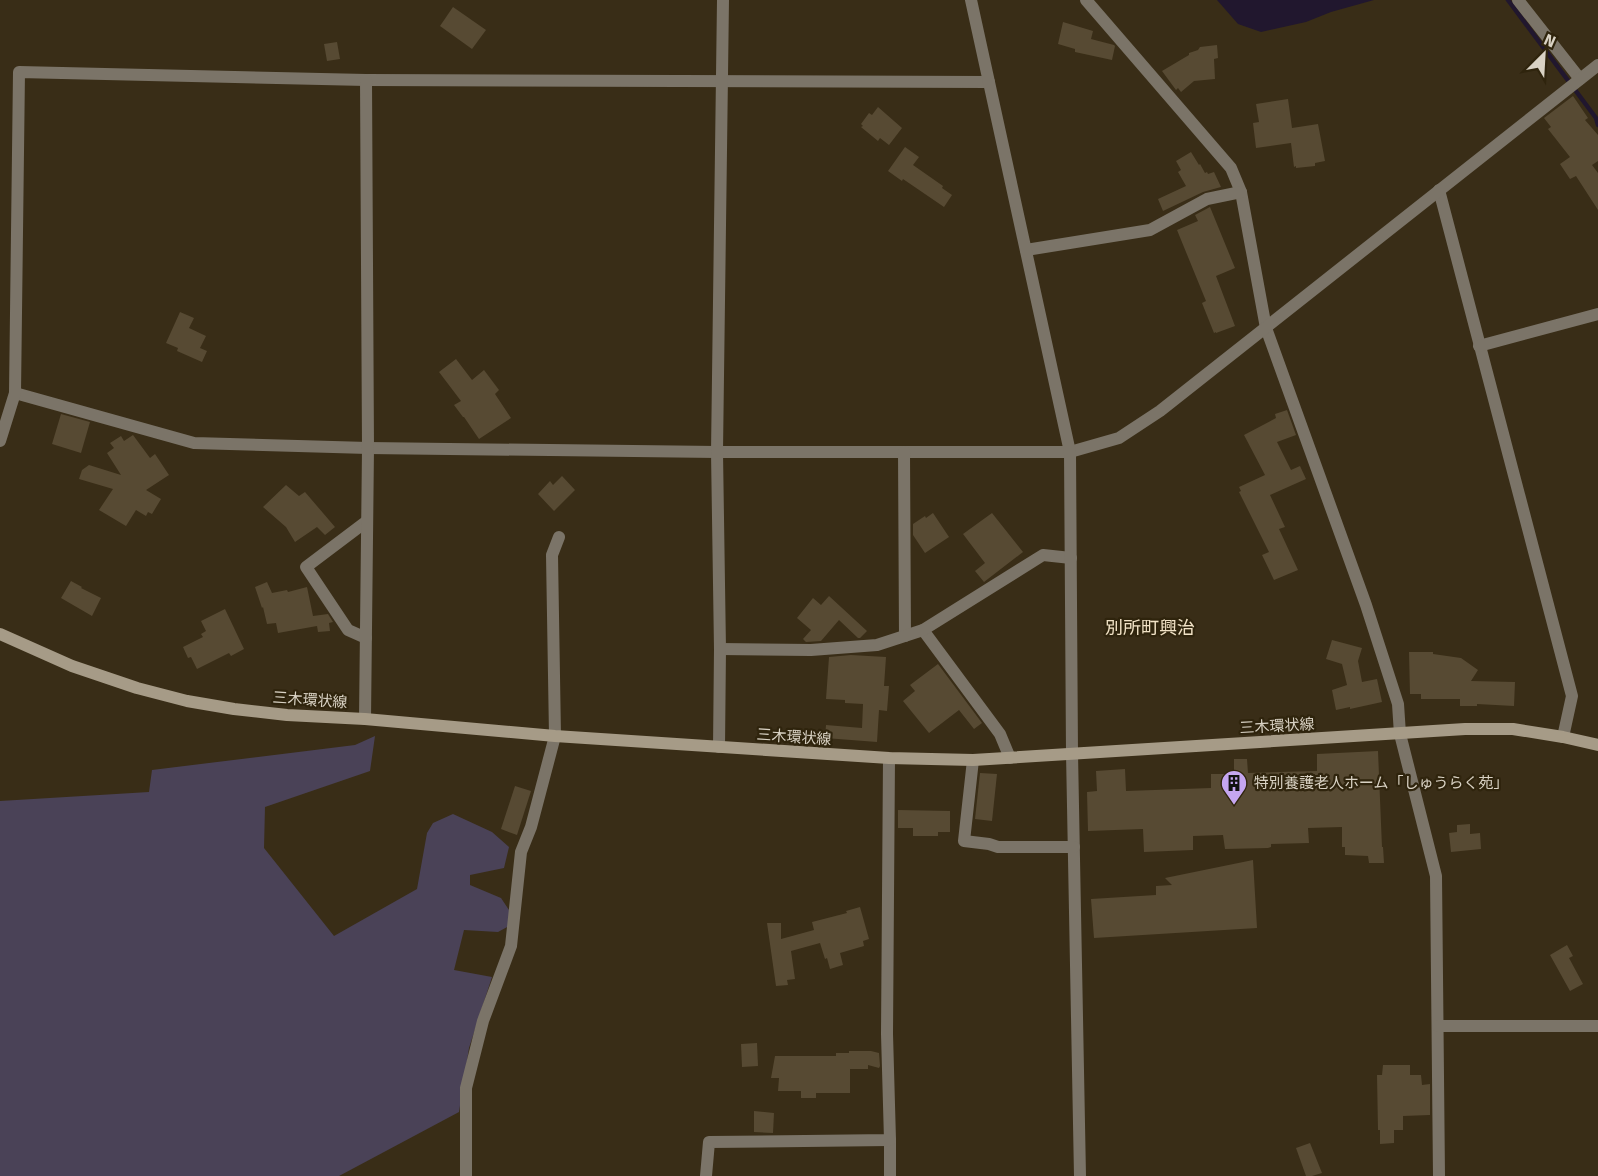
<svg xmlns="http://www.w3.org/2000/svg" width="1598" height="1176" viewBox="0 0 1598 1176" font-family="'Fira Sans','Noto Sans JP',sans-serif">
<rect width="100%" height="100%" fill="#392d17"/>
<!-- green -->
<path fill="#4a4257" d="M 375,736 L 370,771 L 265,807 L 264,848 L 334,936 L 417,889 L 427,833 L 433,823 L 453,814 L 492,832 L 509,847 L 504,868 L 470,875 L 470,885 L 501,898 L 513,916 L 509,926 L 498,932 L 464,930 L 454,970 L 492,977 L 469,1048 L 459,1112 L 339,1176 L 0,1176 L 0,801 L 149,792 L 152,770 L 355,745 Z"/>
<!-- water -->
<path fill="#21172e" d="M 1217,0 L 1374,0 L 1331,12 L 1306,22 L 1261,32 L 1238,24 Z"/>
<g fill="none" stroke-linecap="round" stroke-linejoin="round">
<!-- stream -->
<path stroke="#21172e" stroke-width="4.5" d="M 1508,0 L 1596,118 L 1598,125"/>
</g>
<!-- building -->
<g fill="#574a33">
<path d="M 453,7 L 486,30 L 472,49 L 440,26 Z"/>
<path d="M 1063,22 L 1093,31 L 1091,39 L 1114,45 L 1115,46 L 1112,60 L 1075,52 L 1075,49 L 1058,44 Z"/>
<path d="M 337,42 L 340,59 L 327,61 L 324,44 Z"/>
<path d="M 1217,45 L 1218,58 L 1214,59 L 1215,79 L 1194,81 L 1181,92 L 1178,88 L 1176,90 L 1162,71 L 1189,55 L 1189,53 L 1198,50 L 1200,47 Z"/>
<path d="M 1573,96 L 1588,118 L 1585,120 L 1598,135 L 1598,161 L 1592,165 L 1598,173 L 1598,210 L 1576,176 L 1570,179 L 1560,164 L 1570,157 L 1548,129 L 1551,127 L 1544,118 Z"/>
<path d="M 1288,99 L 1292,128 L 1318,124 L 1325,161 L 1315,163 L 1315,166 L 1296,168 L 1296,166 L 1294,167 L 1291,143 L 1256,148 L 1253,123 L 1259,122 L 1256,104 Z"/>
<path d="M 878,107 L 902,128 L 889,145 L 880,138 L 878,141 L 861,127 L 863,126 L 861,124 L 869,113 L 872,115 Z"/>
<path d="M 905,147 L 919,157 L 913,165 L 943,186 L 942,188 L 952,195 L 944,207 L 903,179 L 902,181 L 888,171 Z"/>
<path d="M 1191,152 L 1199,165 L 1200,164 L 1205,173 L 1207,172 L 1208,174 L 1214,172 L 1221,187 L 1203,192 L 1163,211 L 1158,199 L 1186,186 L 1178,172 L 1181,170 L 1176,161 Z"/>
<path d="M 1210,207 L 1235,268 L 1216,276 L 1235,326 L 1216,333 L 1216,332 L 1214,333 L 1202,303 L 1206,301 L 1177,230 L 1198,221 L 1195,215 Z"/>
<path d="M 180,312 L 194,318 L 189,328 L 206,336 L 200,348 L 207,351 L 202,362 L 177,351 L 178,348 L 166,343 Z"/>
<path d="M 456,359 L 472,380 L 484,370 L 499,390 L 495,394 L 511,418 L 479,439 L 464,417 L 463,417 L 454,405 L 461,401 L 439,372 Z"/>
<path d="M 1287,410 L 1296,435 L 1277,442 L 1291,470 L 1300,466 L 1306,479 L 1270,495 L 1285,527 L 1279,529 L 1298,570 L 1274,580 L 1262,555 L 1269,552 L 1239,492 L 1241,491 L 1239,487 L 1265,475 L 1244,435 L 1276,418 L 1275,414 Z"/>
<path d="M 61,414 L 90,422 L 81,453 L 52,444 Z"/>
<path d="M 133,435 L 150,458 L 155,454 L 169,475 L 146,490 L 161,499 L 152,514 L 148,512 L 146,516 L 136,510 L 126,526 L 99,510 L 113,489 L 79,479 L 82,470 L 89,465 L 121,475 L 107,453 L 114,448 L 110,443 L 121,436 L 124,441 Z"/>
<path d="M 562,476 L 575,490 L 554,511 L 538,494 L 550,481 L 553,485 Z"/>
<path d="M 286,485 L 299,496 L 305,492 L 335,527 L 325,535 L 317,527 L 295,542 L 286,527 L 263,507 Z"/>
<path d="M 933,513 L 949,537 L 925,553 L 913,535 L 913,524 L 925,516 L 926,518 Z"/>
<path d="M 992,513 L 1023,552 L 984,582 L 975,571 L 985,563 L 963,534 Z"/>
<path d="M 71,581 L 82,587 L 81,588 L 101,598 L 92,616 L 61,598 Z"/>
<path d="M 267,582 L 272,593 L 287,590 L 288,592 L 307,587 L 313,616 L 328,614 L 333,622 L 329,623 L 330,631 L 318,632 L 317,626 L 278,633 L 276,623 L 267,624 L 263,607 L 262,608 L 255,587 Z"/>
<path d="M 829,596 L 867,631 L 860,638 L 858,638 L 839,620 L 821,641 L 806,642 L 803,639 L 811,630 L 797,618 L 813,598 L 821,605 Z"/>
<path d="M 225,609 L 244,649 L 231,656 L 229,653 L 197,669 L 191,657 L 188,658 L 183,647 L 203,637 L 201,634 L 206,631 L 201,621 Z"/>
<path d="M 1332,640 L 1362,648 L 1358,661 L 1362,682 L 1377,679 L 1382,702 L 1350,709 L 1350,707 L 1336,710 L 1332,690 L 1347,685 L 1342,664 L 1326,659 Z"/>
<path d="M 1409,652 L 1433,652 L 1433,654 L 1461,658 L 1478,670 L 1471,681 L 1515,682 L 1514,706 L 1477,704 L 1477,706 L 1460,706 L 1460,699 L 1421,699 L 1421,694 L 1410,694 Z"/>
<path d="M 851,655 L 886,657 L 884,686 L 889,686 L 887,711 L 879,710 L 877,742 L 825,738 L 826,725 L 862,728 L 863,704 L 845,703 L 845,700 L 826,699 L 829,657 Z"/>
<path d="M 938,664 L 982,723 L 974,729 L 959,710 L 929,733 L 903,701 L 915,691 L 910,685 Z"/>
<path d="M 1378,751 L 1382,847 L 1383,847 L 1384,863 L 1369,863 L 1368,856 L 1345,855 L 1345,847 L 1342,847 L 1342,827 L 1308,828 L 1309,843 L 1271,844 L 1271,847 L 1268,848 L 1225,849 L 1223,835 L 1193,836 L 1193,850 L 1144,852 L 1143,829 L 1088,831 L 1087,792 L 1097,791 L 1096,771 L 1125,769 L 1126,791 L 1211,788 L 1211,774 L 1234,774 L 1234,759 L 1247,759 L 1248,773 L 1317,771 L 1317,754 Z"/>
<path d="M 980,773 L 997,774 L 992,821 L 975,819 Z"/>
<path d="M 515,786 L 531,791 L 517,835 L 501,829 Z"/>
<path d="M 898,810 L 950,811 L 950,832 L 938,832 L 938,836 L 913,836 L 913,828 L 898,828 Z"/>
<path d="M 1470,824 L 1470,834 L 1480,833 L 1481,849 L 1451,852 L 1449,833 L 1457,832 L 1457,825 Z"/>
<path d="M 1253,860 L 1257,928 L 1094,938 L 1091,899 L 1156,895 L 1156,886 L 1172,885 L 1165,878 Z"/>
<path d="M 860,907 L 869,939 L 863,941 L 864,946 L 840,953 L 843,965 L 830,969 L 827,958 L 825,959 L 820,943 L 791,951 L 795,979 L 787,980 L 788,985 L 776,986 L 767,923 L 781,923 L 781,939 L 814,930 L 812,922 L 847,913 L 846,911 Z"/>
<path d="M 1567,945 L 1573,956 L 1569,958 L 1583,984 L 1570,991 L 1550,955 Z"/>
<path d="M 757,1043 L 758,1066 L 742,1067 L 741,1044 Z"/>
<path d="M 849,1051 L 871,1051 L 879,1053 L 880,1066 L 879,1068 L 868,1065 L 868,1069 L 850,1069 L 850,1093 L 816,1093 L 816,1098 L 801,1098 L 801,1091 L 778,1091 L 779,1078 L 771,1078 L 775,1056 L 836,1056 L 836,1053 L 849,1053 Z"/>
<path d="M 1383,1065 L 1410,1065 L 1410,1075 L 1421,1075 L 1422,1085 L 1430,1084 L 1430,1115 L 1403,1116 L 1403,1130 L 1394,1130 L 1394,1143 L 1380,1144 L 1380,1130 L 1378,1130 L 1377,1075 L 1382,1075 Z"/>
<path d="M 754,1111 L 774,1113 L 773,1133 L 754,1132 Z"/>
<path d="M 1310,1143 L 1322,1173 L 1312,1176 L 1306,1176 L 1296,1148 Z"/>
</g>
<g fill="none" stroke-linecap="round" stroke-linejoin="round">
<!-- minor -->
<g stroke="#7b7468" stroke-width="12">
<path d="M 1086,0 L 1231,168 L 1241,192 L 1266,328 L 1366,605 L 1398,704 L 1400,734 L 1436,876 L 1439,1176"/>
<path d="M 1518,0 L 1580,79"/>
<path d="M 1439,190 L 1572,696 L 1563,737"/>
<path d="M 1026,250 L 1150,230 L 1207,199 L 1241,192"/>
<path d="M 1479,346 L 1598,314"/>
<path d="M 15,393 L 194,443 L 368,448 L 717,452 L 1070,452 L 1119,438 L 1160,411 L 1598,65"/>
<path d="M 0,441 L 15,393 L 19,72 L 366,80 L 989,82"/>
<path d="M 904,452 L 905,636"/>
<path d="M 923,630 L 1000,734 L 1010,758"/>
<path d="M 366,638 L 348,630 L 306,567 L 367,521"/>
<path d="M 720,649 L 811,650 L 877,645 L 923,630 L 1043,555 L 1071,558"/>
<path d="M 365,719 L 368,448 L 366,80"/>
<path d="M 719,747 L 720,649 L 717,452 L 723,0"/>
<path d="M 1072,753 L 1080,1176"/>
<path d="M 973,760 L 964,841 L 989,844 L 998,847 L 1074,847"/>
<path d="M 1438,1026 L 1598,1026"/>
<path d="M 890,1140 L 890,1176"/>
<path d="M 466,1176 L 466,1088 L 483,1021 L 511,946 L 521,852 L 531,827 L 555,736 L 552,555 L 559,537"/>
<path d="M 706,1176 L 709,1142 L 890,1140 L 887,1034 L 889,758"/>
</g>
<!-- tertiary -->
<path stroke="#7b7468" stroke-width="12" d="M 971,0 L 1070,452 L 1072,753"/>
<!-- secondary -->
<path stroke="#a69b87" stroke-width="12" d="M 0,634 L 72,666 L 137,688 L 187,701 L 234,709 L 287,715 L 365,719 L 555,736 L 889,758 L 973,760 L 1465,729 L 1513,729 L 1563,737 L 1598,745"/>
</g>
<!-- icons -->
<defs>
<g id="building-pin" transform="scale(1.35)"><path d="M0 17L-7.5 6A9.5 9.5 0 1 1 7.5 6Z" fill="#c5a6f0" stroke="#2f240d"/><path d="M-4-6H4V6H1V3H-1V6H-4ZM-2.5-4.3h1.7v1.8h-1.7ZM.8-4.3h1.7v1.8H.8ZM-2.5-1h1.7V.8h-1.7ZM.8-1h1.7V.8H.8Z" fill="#111"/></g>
</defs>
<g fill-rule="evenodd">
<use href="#building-pin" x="1234" y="783"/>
</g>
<g text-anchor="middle" stroke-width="4.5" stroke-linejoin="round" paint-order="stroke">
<!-- street labels -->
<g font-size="15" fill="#d9d2c4" stroke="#2f240d">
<text transform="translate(310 700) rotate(4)" y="5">三木環状線</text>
<text transform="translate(1277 726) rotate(-3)" y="5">三木環状線</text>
<text transform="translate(794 737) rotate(4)" y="5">三木環状線</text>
</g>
<!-- poi labels -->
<g font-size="15" fill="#d9d2c4" stroke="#2f240d" text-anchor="start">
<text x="1254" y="788">特別養護老人ホーム「しゅうらく苑」</text>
</g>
<!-- quarter labels -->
<g font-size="18" fill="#f1e2c6" stroke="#2f240d">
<text x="1150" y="634">別所町興治</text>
</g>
</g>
<!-- north arrow -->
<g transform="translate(1544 54) rotate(24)" stroke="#2f240d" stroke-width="4.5" paint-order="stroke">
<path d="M0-4.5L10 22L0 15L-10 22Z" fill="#d9d2c4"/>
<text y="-9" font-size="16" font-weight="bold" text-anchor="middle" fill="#d9d2c4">N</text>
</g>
</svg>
